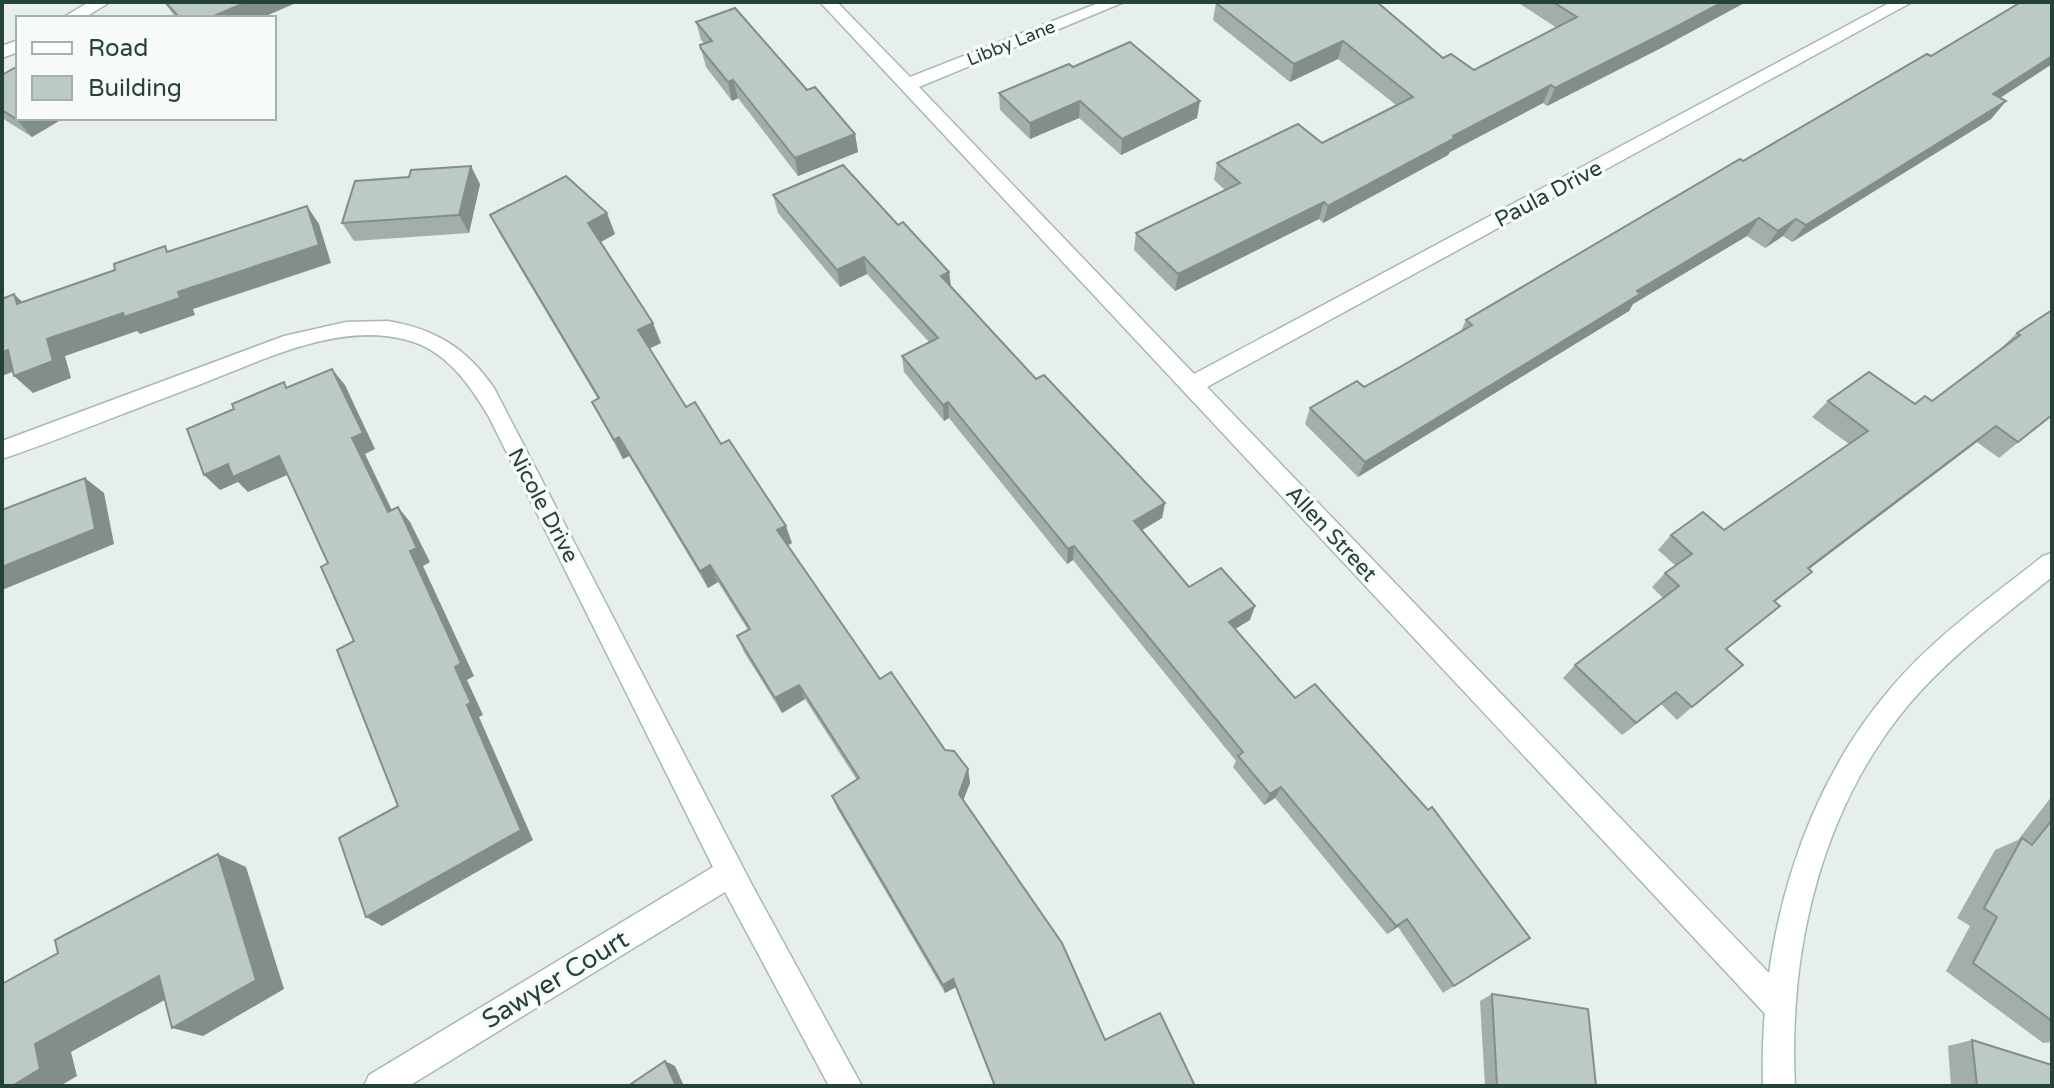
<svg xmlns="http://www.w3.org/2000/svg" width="2054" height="1088" viewBox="0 0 2054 1088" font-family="'Varela Round',sans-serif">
<rect width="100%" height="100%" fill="#e6efeb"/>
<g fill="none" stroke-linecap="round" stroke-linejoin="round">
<!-- street casing -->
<g stroke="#a8b8b2" stroke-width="3">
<g id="street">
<path d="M 89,2 L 110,2 L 84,18 L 62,18 Z"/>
<path d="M 820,2 L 837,2 L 910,77 L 1101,2 L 1124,2 L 919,87 L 1194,374 L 1891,2 L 1912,2 L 1207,387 L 1790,995 L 1794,1006 L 1790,1017 L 1779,1021 L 1768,1017 Z"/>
<path d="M 18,40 L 18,52 L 2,58 L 2,46 Z"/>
<path d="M 388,321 C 436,329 467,349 494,388 L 752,885 L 862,1086 L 829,1086 L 725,892 L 409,1086 L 364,1086 L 369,1075 L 713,867 L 489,417 C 470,385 446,350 407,340 C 337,321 260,362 196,386 C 131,410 67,437 2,459 L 2,441 L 284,336 L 346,322 Z"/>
</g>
</g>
<!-- secondary casing -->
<g stroke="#a4bbb3" stroke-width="3">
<path id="secondary" d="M 2052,553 L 2052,577 C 2003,617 1951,655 1910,703 C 1821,808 1788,951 1795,1086 L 1763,1086 C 1759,945 1798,796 1891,688 C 1934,637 1991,597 2043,556 Z"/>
</g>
<!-- street -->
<use href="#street" fill="#fff" fill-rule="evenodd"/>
<!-- secondary -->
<use href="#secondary" fill="#fff" fill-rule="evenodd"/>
</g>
<!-- wall -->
<g fill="#a1aea9">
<path d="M 164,2 L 298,2 L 261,18 L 176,18 Z"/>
<path d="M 1517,2 L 1746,2 L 1661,48 L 1547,106 L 1543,103 L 1450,152 L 1448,155 L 1323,223 L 1319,219 L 1175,291 L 1134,250 L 1136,233 L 1225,190 L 1214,180 L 1217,163 L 1322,143 L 1396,105 L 1338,59 L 1290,82 L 1213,20 L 1216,3 L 1443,58 L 1474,70 L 1557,28 Z"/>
<path d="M 696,22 L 807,90 L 855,134 L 858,152 L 798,176 L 738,98 L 732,101 L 706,67 L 700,45 L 704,43 L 701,40 Z"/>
<path d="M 1931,56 L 2052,64 L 2000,98 L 2006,101 L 1991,119 L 1792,242 L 1783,236 L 1765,248 L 1747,236 L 1633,304 L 1629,311 L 1358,477 L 1305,424 L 1310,408 L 1364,387 L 1461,331 L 1466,320 L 1743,161 Z"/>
<path d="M 1073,67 L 1197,118 L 1121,155 L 1079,118 L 1030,139 L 1000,110 L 999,93 Z"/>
<path d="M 2,75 L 18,118 L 64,118 L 32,137 L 2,118 Z"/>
<path d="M 480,184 L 469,233 L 354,241 L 342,223 Z"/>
<path d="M 773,195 L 898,225 L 949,272 L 951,286 L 1036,379 L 1165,503 L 1162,518 L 1142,530 L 1189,587 L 1250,620 L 1235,629 L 1295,698 L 1530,938 L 1443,993 L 1398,927 L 1387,934 L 1275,798 L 1264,805 L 1233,767 L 1236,761 L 1073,560 L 1067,564 L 949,418 L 944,421 L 904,372 L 902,356 L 929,342 L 867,274 L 840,287 L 778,213 Z"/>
<path d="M 490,215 L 615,234 L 601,242 L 661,343 L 649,349 L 686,407 L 721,444 L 792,543 L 788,545 L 880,679 L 945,750 L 968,769 L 970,783 L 963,800 L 1105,1040 L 1195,1086 L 994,1086 L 956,987 L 945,993 L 837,808 L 832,796 L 857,780 L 805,699 L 782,713 L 744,652 L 737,636 L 748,630 L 718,582 L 708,588 L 629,456 L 623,459 L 592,402 L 598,399 L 501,236 Z"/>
<path d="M 2052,310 L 2052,415 L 1999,458 L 1977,442 L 1809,569 L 1812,572 L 1775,602 L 1780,606 L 1726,650 L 1692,707 L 1677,720 L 1661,704 L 1622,735 L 1563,678 L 1575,665 L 1663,598 L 1652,587 L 1665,573 L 1676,566 L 1658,550 L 1671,535 L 1724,530 L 1849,444 L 1812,417 L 1828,401 L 1915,404 L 1932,401 L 1999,350 L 2017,333 Z"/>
<path d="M 2052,796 L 2052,1042 L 2043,1043 L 1946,971 L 1970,926 L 1957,918 L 1995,850 L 2018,840 Z"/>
<path d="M 1492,994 L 1596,1086 L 1485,1086 L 1480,1001 Z"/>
<path d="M 1972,1040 L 2052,1086 L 1951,1086 L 1948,1046 Z"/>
</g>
<!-- shaded-wall -->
<g fill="#838d89">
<path d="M 247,2 L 298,2 L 261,18 L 209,18 Z"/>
<path d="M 1723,2 L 1746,2 L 1661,48 L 1547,106 L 1555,88 Z"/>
<path d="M 1343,41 L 1338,59 L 1290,82 L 1294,64 Z"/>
<path d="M 2052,56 L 2052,64 L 1978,112 L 1993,94 Z"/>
<path d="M 733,80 L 738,98 L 732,101 L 728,82 Z"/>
<path d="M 1551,85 L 1543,103 L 1450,152 L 1448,155 L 1323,223 L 1328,206 L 1453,136 Z"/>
<path d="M 1080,101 L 1079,118 L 1030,139 L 1030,123 Z"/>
<path d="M 1200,101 L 1197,118 L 1121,155 L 1122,139 Z"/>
<path d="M 2006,101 L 1991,119 L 1792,242 L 1806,225 Z"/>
<path d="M 18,118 L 64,118 L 32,137 L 16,119 Z"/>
<path d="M 855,134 L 858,152 L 798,176 L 795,158 Z"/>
<path d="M 471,166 L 480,184 L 469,233 L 459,215 Z"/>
<path d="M 1324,202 L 1319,219 L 1175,291 L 1178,274 Z"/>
<path d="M 307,206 L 319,224 L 331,263 L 193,309 L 195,315 L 140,334 L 137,331 L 65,356 L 71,378 L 33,393 L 14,376 L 47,339 L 178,292 Z"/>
<path d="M 607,213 L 615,234 L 597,244 L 588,223 Z"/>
<path d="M 1759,218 L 1747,236 L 1633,304 L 1629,311 L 1358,477 L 1365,462 L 1637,291 Z"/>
<path d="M 1796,219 L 1783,236 L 1765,248 L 1778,231 Z"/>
<path d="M 864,257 L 867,274 L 840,287 L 837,270 Z"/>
<path d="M 949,272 L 951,289 L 941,276 Z"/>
<path d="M 14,294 L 32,311 L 17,304 Z"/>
<path d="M 653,323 L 661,343 L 646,350 L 638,330 Z"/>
<path d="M 8,350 L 27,366 L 2,376 L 2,352 Z"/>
<path d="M 332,369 L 345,385 L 375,449 L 365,454 L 400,527 L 388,512 L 352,438 Z"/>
<path d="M 948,402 L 949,418 L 944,421 L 943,405 Z"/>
<path d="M 1996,426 L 1977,442 L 1792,582 L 1808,568 Z"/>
<path d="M 619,437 L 629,456 L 623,459 L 614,440 Z"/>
<path d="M 279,456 L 294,472 L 248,492 L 238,482 L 220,490 L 204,475 L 228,464 Z"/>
<path d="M 85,478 L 104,493 L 114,544 L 2,590 L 2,567 Z"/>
<path d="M 1165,503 L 1162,518 L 1132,536 L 1134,521 Z"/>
<path d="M 398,507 L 410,522 L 430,562 L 423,566 L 474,676 L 467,680 L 483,715 L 479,717 L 533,840 L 382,926 L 366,917 L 467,705 L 455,667 L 410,551 Z"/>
<path d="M 786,526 L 792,543 L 783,548 L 777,530 Z"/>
<path d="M 1074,546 L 1073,560 L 1067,564 L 1068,549 Z"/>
<path d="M 710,565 L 718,582 L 708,588 L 700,571 Z"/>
<path d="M 1255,606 L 1250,620 L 1225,635 L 1229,622 Z"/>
<path d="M 799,685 L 805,699 L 782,713 L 775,698 Z"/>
<path d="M 1676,692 L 1661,704 L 1622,735 L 1636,723 Z"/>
<path d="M 968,769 L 970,783 L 961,806 L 959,794 Z"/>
<path d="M 1281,787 L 1275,798 L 1264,805 L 1270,794 Z"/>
<path d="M 218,854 L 246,867 L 284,989 L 203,1036 L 172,1028 Z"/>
<path d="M 1407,919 L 1398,927 L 1387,934 L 1396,926 Z"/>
<path d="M 159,976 L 190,986 L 71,1052 L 77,1076 L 60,1086 L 12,1086 L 35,1044 Z"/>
<path d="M 953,979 L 956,987 L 945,993 L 943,985 Z"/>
<path d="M 665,1061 L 675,1066 L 684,1086 L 676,1086 Z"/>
</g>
<!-- building -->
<g fill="#bbcac4" stroke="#838d89" stroke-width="2">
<path d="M 165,2 L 247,2 L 209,18 L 180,18 Z"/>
<path d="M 1217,2 L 1377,2 L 1443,58 L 1451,54 L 1474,70 L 1577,17 L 1553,2 L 1723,2 L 1670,30 L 1555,88 L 1551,85 L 1453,136 L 1455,138 L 1328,206 L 1324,202 L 1178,274 L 1136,233 L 1240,183 L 1217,163 L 1298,124 L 1322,143 L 1413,97 L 1343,41 L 1294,64 L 1216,3 Z"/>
<path d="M 2021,2 L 2052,2 L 2052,56 L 1993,94 L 2006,101 L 1806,225 L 1796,219 L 1778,231 L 1759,218 L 1637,291 L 1640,294 L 1365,462 L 1310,408 L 1357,381 L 1364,387 L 1400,367 L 1472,325 L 1466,320 L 1740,159 L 1743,161 L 1927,54 L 1931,56 Z"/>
<path d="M 735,8 L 807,90 L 815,87 L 855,134 L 795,158 L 733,80 L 728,82 L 701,49 L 700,45 L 712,41 L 696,22 Z"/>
<path d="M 1130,42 L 1200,101 L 1122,139 L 1080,101 L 1030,123 L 999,93 L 1069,64 L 1073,67 Z"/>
<path d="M 18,66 L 18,117 L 16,119 L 2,110 L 2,75 Z"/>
<path d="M 843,165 L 898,225 L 903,222 L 949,272 L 941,276 L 1036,379 L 1044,375 L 1165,503 L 1134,521 L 1189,587 L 1221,568 L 1255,606 L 1229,622 L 1295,698 L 1315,684 L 1428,810 L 1432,807 L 1530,938 L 1454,986 L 1407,919 L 1396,926 L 1281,787 L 1270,794 L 1238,756 L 1243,752 L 1074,546 L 1068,549 L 948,402 L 943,405 L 902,356 L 938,338 L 864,257 L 837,270 L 773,195 Z"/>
<path d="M 471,166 L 459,215 L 342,223 L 355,181 L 409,177 L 411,170 Z"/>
<path d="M 566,176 L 607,213 L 588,223 L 653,323 L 638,330 L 686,407 L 695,402 L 721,444 L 729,440 L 786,526 L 777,530 L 880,679 L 891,672 L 945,750 L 954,751 L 968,769 L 959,794 L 1062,943 L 1105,1040 L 1160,1013 L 1195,1086 L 995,1086 L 953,979 L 943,985 L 832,796 L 859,778 L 799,685 L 775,698 L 737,636 L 750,629 L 710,565 L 700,571 L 619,437 L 614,440 L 592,402 L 599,398 L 490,215 Z"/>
<path d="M 307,206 L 319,245 L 178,292 L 180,298 L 124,317 L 123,313 L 47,339 L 53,361 L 14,376 L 8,350 L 2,352 L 2,299 L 14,294 L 17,304 L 115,270 L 114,264 L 165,246 L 167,252 Z"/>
<path d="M 2052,310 L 2052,415 L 2018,442 L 1996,426 L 1808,568 L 1812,572 L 1774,601 L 1780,606 L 1726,649 L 1743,665 L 1692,707 L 1676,692 L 1636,723 L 1575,665 L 1679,586 L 1665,573 L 1692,554 L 1671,535 L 1703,512 L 1724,530 L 1868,431 L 1828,401 L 1869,372 L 1915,404 L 1925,396 L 1932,401 L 2020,335 L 2017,333 Z"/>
<path d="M 332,369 L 363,433 L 352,438 L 388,512 L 398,507 L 417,548 L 410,551 L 461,663 L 455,667 L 471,703 L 467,705 L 521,830 L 366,917 L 339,838 L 398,806 L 337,650 L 354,641 L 321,567 L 328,563 L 279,456 L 233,477 L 228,464 L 204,475 L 187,429 L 234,409 L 232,404 L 284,382 L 286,388 Z"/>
<path d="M 85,478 L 95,529 L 2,567 L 2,510 Z"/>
<path d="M 2052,820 L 2052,1021 L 1973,963 L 1997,917 L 1984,908 L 2022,838 L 2032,845 Z"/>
<path d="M 218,854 L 256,980 L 172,1028 L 159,976 L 35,1044 L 40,1069 L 12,1086 L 2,1086 L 2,984 L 58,953 L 55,940 Z"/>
<path d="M 1492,994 L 1588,1009 L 1596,1086 L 1497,1086 Z"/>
<path d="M 1972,1040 L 2052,1065 L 2052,1086 L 1977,1086 Z"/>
<path d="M 665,1061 L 676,1086 L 628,1086 Z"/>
</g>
<g text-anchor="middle" stroke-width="7" stroke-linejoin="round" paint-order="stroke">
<!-- far-street labels -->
<g font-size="18" fill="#24423a" stroke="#f7fbf9">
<text transform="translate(1011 43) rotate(-22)" y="6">Libby Lane</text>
</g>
<!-- street labels -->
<g font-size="22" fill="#24423a" stroke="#f7fbf9">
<text transform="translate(1548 193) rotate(-28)" y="8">Paula Drive</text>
<text transform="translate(544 505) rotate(62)" y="8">Nicole Drive</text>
<text transform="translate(1332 533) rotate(47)" y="8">Allen Street</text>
</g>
<!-- near-street labels -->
<g font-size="26" fill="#24423a" stroke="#f7fbf9">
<text transform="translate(555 979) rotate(-31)" y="9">Sawyer Court</text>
</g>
</g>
<!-- border -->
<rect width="2054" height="1088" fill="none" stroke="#24423a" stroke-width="8"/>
<!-- legend -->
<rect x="16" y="16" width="260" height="104" fill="#f7fbf9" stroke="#a3b1ad" stroke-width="2"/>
<rect x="32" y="42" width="40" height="12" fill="#ffffff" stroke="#a3b1ad" stroke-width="2"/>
<text x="88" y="56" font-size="24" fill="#24423a">Road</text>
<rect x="32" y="76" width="40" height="24" fill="#bbcac4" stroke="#a3b1ad" stroke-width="2"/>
<text x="88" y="96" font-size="24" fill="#24423a">Building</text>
</svg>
